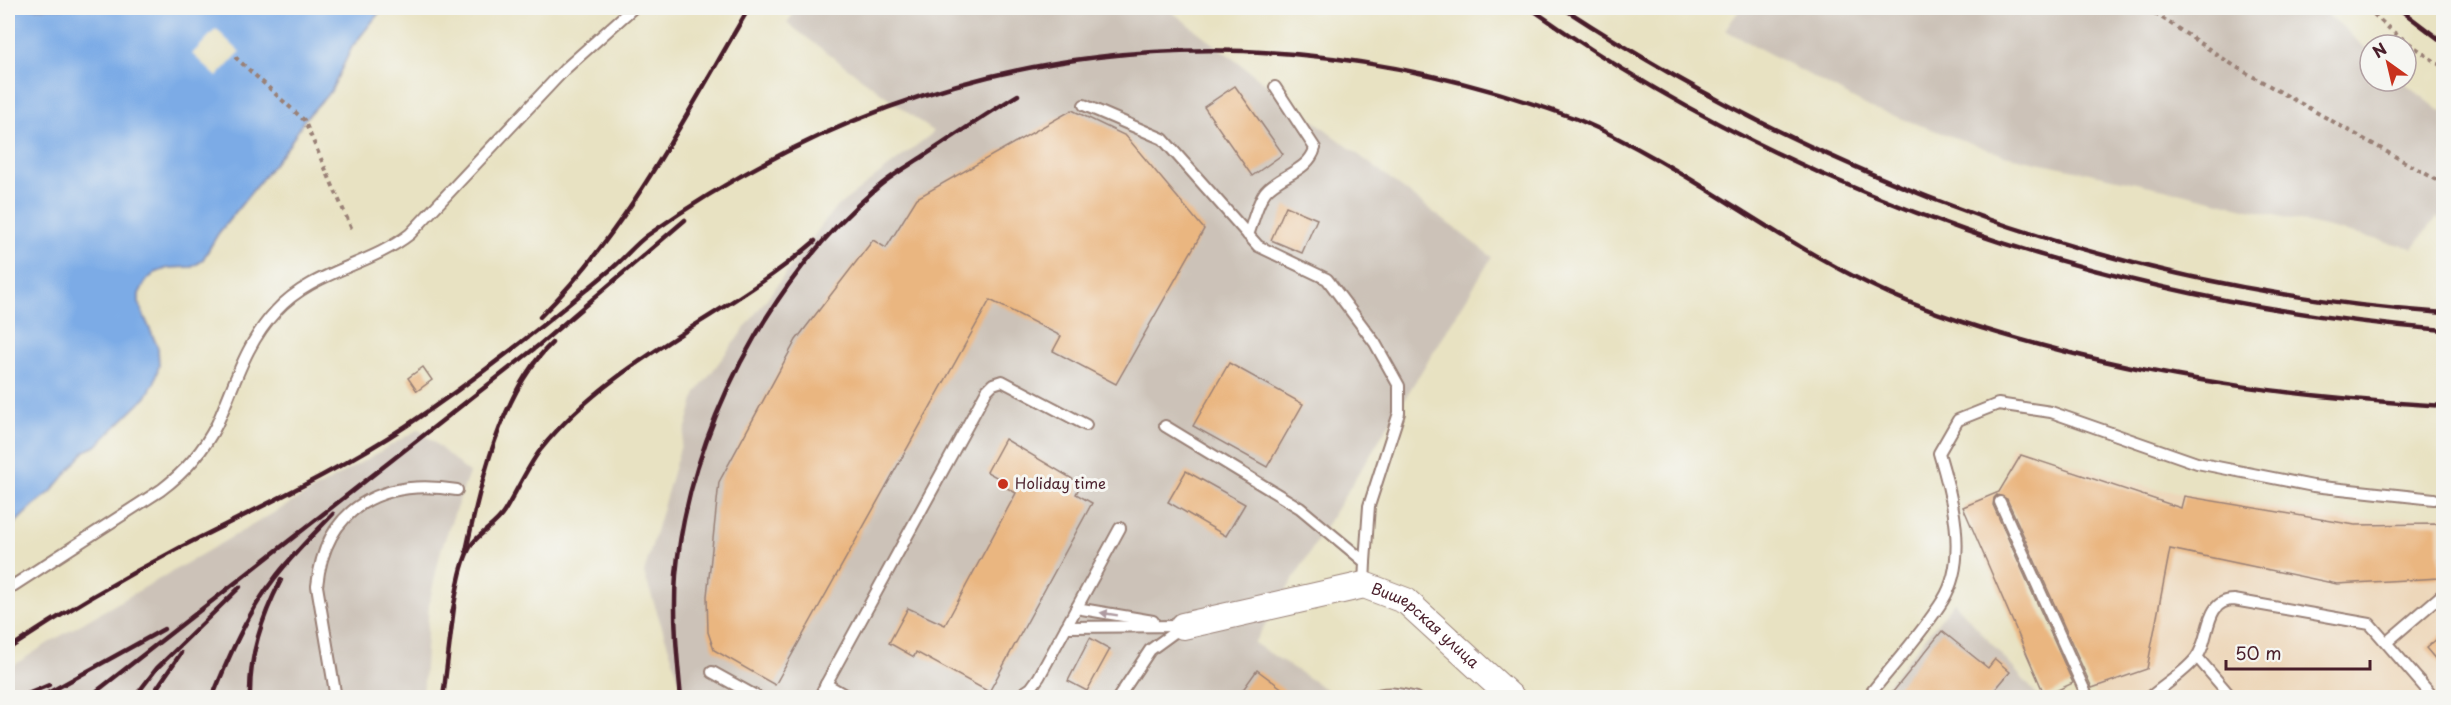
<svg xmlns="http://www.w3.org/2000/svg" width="2451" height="705" viewBox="0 0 2451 705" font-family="'Playpen Sans',sans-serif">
<rect width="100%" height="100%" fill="#f6f6f2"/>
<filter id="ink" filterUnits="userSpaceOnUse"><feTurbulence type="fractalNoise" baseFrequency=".0167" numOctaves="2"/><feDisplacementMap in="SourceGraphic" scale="12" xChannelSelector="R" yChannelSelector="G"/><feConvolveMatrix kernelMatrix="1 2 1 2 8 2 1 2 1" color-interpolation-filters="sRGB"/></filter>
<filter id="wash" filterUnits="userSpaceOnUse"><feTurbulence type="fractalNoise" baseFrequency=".008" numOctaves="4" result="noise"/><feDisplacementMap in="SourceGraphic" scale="24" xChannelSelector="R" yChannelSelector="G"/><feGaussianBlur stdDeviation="1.35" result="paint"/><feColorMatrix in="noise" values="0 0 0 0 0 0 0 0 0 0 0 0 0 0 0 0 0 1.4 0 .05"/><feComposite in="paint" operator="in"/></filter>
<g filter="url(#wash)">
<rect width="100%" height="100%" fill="#e8e2c2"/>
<!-- built -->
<path fill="#edd7ba" d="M 2011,445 L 2151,488 L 2356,520 L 2443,515 L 2443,697 L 2096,697 L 2004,484 Z"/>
<!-- industrial -->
<g fill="#ccc2b8">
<path d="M 797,8 L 1167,8 L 1492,257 L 1254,643 L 1338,697 L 685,697 L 644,573 L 696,393 L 834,209 L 934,132 L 787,23 Z"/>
<path d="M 1741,8 L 2320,8 L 2370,52 L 2370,81 L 2402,81 L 2443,113 L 2443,221 L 2436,217 L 2413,248 L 2169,190 L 2004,155 L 1869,107 L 1725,30 Z"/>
<path d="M 419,429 L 469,473 L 441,550 L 429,604 L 423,697 L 8,698 L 8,669 L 50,642 Z"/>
<path d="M 1954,602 L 2039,697 L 1877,698 Z"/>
</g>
<!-- water -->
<path fill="#7cabe6" stroke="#636588" stroke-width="1.5" d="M 8,8 L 383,8 L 352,47 L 331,91 L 304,120 L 289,145 L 218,234 L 202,261 L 192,267 L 168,268 L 155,273 L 146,281 L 139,294 L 139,304 L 158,348 L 159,365 L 155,381 L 146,397 L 96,446 L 85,451 L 51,492 L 34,505 L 8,530 Z"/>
<!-- pier -->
<path fill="#e8e2c2" d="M 216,29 L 240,52 L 217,77 L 192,54 Z"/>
<g id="blocks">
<!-- building -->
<g fill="#eab680">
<path d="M 1235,86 L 1283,154 L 1252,176 L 1204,107 Z"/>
<path d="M 1072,110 L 1126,136 L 1204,229 L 1116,384 L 1053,351 L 1061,336 L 990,300 L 775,685 L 714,650 L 708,632 L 707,596 L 719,482 L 796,340 L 873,240 L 886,248 L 917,198 Z"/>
<path d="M 1286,206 L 1317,219 L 1302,253 L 1271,240 Z"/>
<path d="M 1229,363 L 1303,404 L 1267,467 L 1193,426 Z"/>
<path d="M 423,367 L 432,380 L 417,391 L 408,378 Z"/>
<path d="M 1005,439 L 1081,484 L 1076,494 L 1092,503 L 989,692 L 916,652 L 914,657 L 889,643 L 908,608 L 945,625 L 1016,493 L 1000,484 L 1002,480 L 987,472 Z"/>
<path d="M 2021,455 L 2181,508 L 2184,496 L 2355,525 L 2438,524 L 2439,578 L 2337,584 L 2170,549 L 2147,669 L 2092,688 L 2007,499 L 1997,495 L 1994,498 L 1993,505 L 2073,683 L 2045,696 L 1963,507 L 1999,492 Z"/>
<path d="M 1186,471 L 1245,504 L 1226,536 L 1168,502 Z"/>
<path d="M 1942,631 L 1988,668 L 1995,659 L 2010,672 L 1988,698 L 1888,698 Z"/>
<path d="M 2444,633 L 2444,669 L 2426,648 Z"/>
<path d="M 1090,638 L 1110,649 L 1087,691 L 1068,681 Z"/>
<path d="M 1257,670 L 1295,698 L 1252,698 L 1242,691 Z"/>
</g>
</g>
</g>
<g filter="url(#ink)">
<use href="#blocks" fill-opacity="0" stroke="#998076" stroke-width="1.5"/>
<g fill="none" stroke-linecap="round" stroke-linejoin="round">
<!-- service casing -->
<g stroke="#998076" stroke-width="14">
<g id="service">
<path d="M 1084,105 L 1163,139 L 1258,246 L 1327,279 L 1375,343 L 1399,386 L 1399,413 L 1369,506 L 1365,562"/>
<path d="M 1248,235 C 1253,223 1257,202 1266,191 C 1280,175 1309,171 1315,148 L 1275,87"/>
<path d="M 1165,426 L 1300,508 L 1365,562 L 1364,585"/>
<path d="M 2000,502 L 2088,698"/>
<path d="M 8,589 L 161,490 C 185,472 204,450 217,424 C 235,384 245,344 276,311 C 312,271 369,266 410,234 L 565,69 L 633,8"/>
<path d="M 1076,608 L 1153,621"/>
<path d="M 1066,627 L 1183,626"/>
<path d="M 2387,642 L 2444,593"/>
<path d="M 2197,657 L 2232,698"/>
<path d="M 712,672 L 759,698"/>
<path d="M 336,698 L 317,586 C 325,506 384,478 457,490"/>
<path d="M 819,698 L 826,684"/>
<path d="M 850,698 L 826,684 L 987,390 L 993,384 L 1002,381 L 1086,425"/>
<path d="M 1016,698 L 1031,688 L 1039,677 L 1120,528"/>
<path d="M 1118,698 L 1150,650 L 1183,626"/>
<path d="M 1371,698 C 1386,690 1400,694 1416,698"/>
<path d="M 1867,698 C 1892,666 1922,634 1943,600 C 1969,559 1952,496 1939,453 L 1958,420 L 1998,404 L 2051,412 L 2197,463 L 2313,486 L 2434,499"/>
<path d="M 2149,698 C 2164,685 2184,673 2196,658 C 2211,640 2203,600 2234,600 L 2370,624 L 2434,698"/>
</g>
</g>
<!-- tertiary casing -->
<g stroke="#998076" stroke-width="28">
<g id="tertiary">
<path id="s1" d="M 1183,626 L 1364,585 L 1406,601 L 1512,698"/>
</g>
</g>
<!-- path -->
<g stroke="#998076" stroke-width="4" stroke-dasharray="4.5 4.5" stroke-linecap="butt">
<path d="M 2147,8 L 2236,67 L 2444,184"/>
<path d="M 2367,8 L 2392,31 L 2444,68"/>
<path d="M 235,57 L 304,120 L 353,232"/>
</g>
<!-- service -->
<use href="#service" stroke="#fff" stroke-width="10"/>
<!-- tertiary -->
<use href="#tertiary" stroke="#fff" stroke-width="26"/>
<!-- rail -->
<g stroke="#4a1f2b" stroke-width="4.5">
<path d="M 1530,8 C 1800,199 2116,303 2444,330"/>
<path d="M 1563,8 C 1832,183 2121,290 2444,313"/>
<path d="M 2398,8 L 2444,43"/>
<path d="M 540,317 C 629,229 686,114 749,8"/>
<path d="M 466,551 C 480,485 501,391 552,343"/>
<path d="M 452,614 C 457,593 460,562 472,544 C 481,532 496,525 504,512 C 517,491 526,469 541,449 C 615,357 728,317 815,241"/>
<path d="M 8,649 C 64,612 122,578 181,547 C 257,508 335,473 406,426 C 477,379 544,325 609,271 C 623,260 634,245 648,235 C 933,34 1252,0 1577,119 C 1680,163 1768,235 1869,284 C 1929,314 1994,333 2059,350 C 2185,383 2313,398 2444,406"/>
<path d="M 18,698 L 49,685"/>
<path d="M 39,698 L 164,629"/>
<path d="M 88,698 L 539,345 L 685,220"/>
<path d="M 134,698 L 157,668 L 240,587"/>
<path d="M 150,698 L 181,653"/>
<path d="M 212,698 C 229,656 247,614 274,579 C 291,556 313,535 333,514"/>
<path d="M 250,698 C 249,655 262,617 281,580"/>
<path d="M 443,698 L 454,607"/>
<path d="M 681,698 C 677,657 673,616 676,575 C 688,434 769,279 877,188 C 890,176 907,167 922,157 C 954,136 985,115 1018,95"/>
</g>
</g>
<!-- one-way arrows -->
<defs><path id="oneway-solid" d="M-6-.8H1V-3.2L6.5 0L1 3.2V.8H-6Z" transform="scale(1.5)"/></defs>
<use fill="#ae9aa0" href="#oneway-solid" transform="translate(1109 614) rotate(-171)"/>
</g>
<!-- markers -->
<circle fill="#c8321e" stroke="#f6f6f2" stroke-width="2" cx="1003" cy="484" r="6"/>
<g text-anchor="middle" stroke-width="6" stroke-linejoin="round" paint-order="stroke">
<!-- poi labels -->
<g font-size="15" fill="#4a1f2b" stroke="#f6f6f2" text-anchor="start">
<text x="1015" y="489">Holiday time</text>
</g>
<!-- street labels -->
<g font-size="15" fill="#4a1f2b" stroke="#f6f6f2">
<text dy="5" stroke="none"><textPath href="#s1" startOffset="260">Вишерская улица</textPath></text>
</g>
</g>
<!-- margin -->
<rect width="2451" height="705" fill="none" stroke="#f6f6f2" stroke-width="30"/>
<!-- north arrow -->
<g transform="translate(2388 63) rotate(326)"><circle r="28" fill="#f6f6f2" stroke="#b1a0a2" stroke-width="1.5"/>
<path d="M0-4.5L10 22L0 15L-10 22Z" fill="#c8321e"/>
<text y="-9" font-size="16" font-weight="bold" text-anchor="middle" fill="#4a1f2b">N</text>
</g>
<!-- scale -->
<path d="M2226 660v9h144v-9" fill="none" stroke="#4a1f2b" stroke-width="3"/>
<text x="2235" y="660" font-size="18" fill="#4a1f2b" stroke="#f6f6f2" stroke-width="4.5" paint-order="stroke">50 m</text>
</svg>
